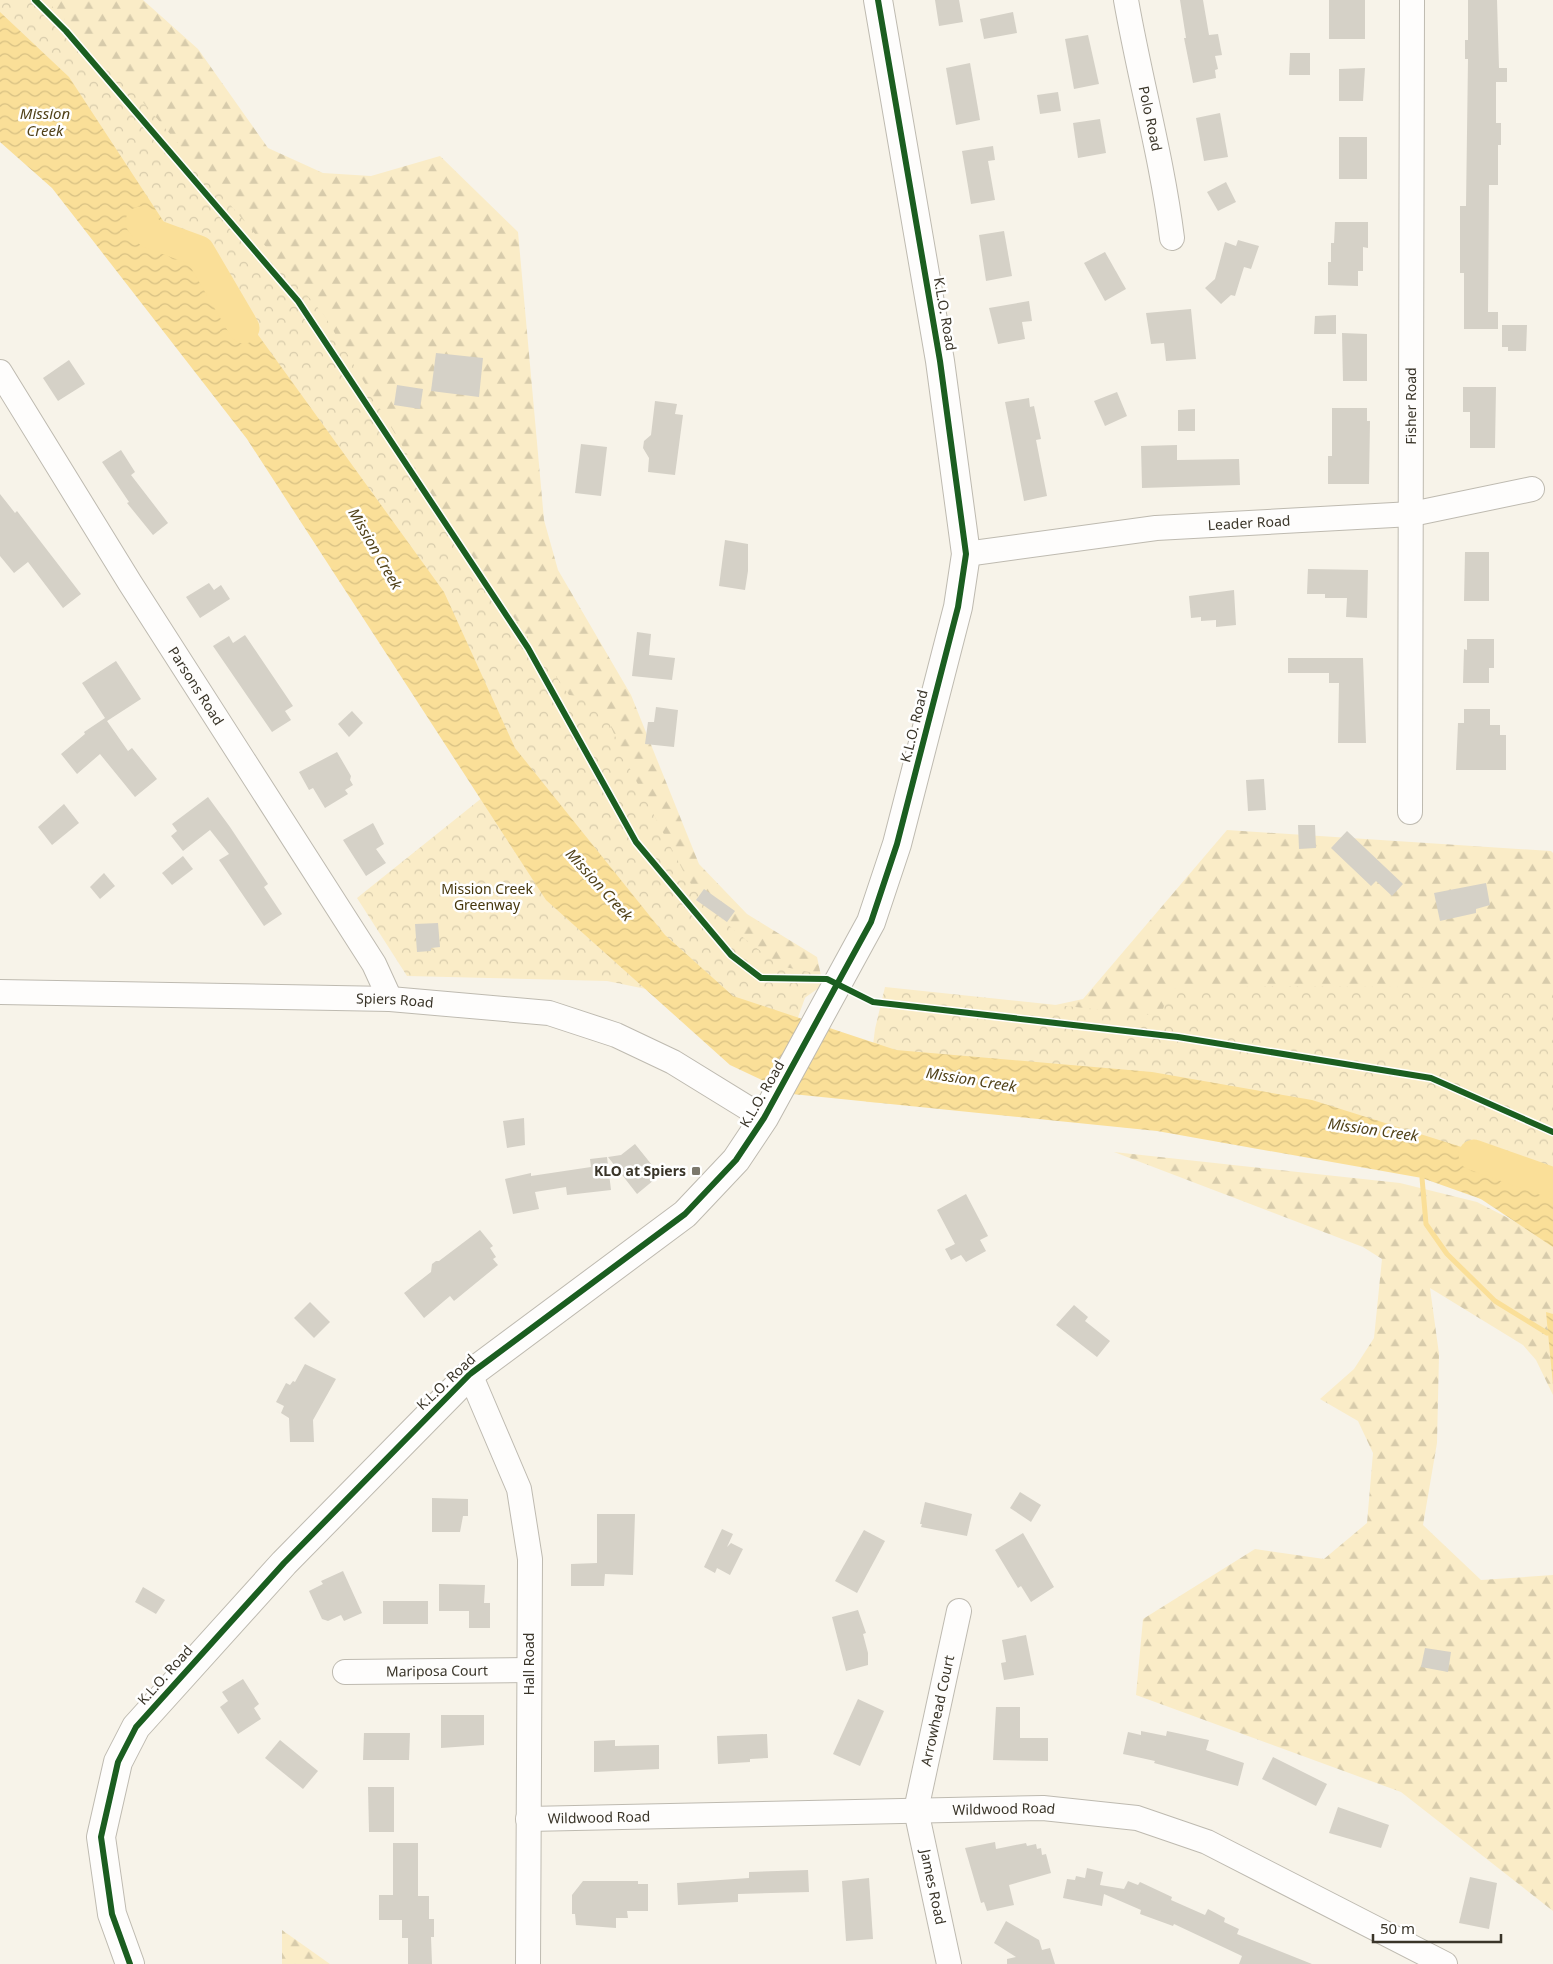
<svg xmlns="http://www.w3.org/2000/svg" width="1553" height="1964" viewBox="0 0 1553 1964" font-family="'Noto Sans',sans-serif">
<defs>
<pattern id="forest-firs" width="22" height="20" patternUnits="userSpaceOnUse" patternTransform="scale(1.25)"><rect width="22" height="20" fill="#faecc7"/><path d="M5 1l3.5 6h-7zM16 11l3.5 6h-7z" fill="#d7cbab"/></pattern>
<pattern id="park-crowns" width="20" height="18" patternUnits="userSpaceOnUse" patternTransform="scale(1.25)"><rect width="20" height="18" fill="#faecc7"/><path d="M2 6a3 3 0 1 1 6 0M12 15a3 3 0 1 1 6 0" fill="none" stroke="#d7cbab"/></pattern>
<pattern id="water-waves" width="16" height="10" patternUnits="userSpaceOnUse" patternTransform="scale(1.25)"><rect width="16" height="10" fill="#fadf98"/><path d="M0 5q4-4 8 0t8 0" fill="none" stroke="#d7c083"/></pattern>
</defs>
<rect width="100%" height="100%" fill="#f7f3e9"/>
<!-- forest -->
<g fill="url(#forest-firs)">
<path d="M 0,0 L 143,0 L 198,49 L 268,148 L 323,173 L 371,176 L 440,156 L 518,232 L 544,520 L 558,570 L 631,695 L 699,864 L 747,914 L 817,957 L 823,985 L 803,999 L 757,1001 Z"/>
<path d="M 1227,830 L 1551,851 L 1553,853 L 1553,1198 L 1037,1009 L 1083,999 Z"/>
<path d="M 1114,1152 L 1400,1183 L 1477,1202 L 1553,1241 L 1553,1395 L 1536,1360 L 1523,1345 L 1430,1288 L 1439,1354 L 1437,1443 L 1423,1525 L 1481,1580 L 1553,1575 L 1553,1911 L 1401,1792 L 1136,1695 L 1143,1619 L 1255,1549 L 1324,1559 L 1367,1523 L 1373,1453 L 1358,1421 L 1320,1399 L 1354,1369 L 1374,1338 L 1382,1259 L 1363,1247 Z"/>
<path d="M 282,1930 L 330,1964 L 282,1964 Z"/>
</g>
<!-- park -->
<g fill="url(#park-crowns)">
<path d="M 0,0 L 46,0 L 126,82 L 324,315 L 434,499 L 430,499 L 569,695 L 598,698 L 629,767 L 658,823 L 688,880 L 705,903 L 736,932 L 780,966 L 814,973 L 784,1056 L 646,989 L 607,981 L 407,976 L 357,898 L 508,777 L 606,933 L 606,917 L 555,826 L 500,741 L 446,651 L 415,612 L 401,601 L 372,588 L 102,213 L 95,204 L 58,173 L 0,111 Z"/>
<path d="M 1274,986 L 1553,988 L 1553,1236 L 1412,1164 L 1031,1111 L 866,1102 L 875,1029 L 885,987 L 1161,1016 L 1169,989 Z"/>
</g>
<!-- water -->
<g fill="url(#water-waves)">
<path d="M 0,12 L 69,77 L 177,242 L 240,310 L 444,592 L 515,748 L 665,935 L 733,996 L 896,1050 L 1152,1072 L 1312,1100 L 1490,1156 L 1553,1191 L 1553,1247 L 1481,1199 L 1422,1178 L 1157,1131 L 792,1094 L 730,1065 L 546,900 L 247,439 L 52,188 L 0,142 Z"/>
<path d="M 1546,1312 L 1553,1314 L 1553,1385 Z"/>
</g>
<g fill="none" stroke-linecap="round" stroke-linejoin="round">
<!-- stream -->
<path stroke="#fadf98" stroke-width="5" d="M 1422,1178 L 1426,1224 L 1447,1254 L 1495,1301 L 1547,1333"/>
<!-- river -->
<g stroke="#fadf98" stroke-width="31">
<path d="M 141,222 L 150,233 L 199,251 L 244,328"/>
<path d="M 1474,1155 L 1553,1183"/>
</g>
</g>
<!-- building -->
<g fill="#d5d1c7">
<path d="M 935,0 L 959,0 L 963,22 L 939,26 Z"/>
<path d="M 1180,0 L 1203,0 L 1209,35 L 1218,34 L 1222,55 L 1215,56 L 1218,69 L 1215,70 L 1216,78 L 1193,83 L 1184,38 L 1186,38 Z"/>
<rect x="1329" y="0" width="36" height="39"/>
<path d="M 1468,0 L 1497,0 L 1499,68 L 1507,68 L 1507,82 L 1496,82 L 1496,123 L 1501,123 L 1501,145 L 1498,145 L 1498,185 L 1489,185 L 1488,312 L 1498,312 L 1498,329 L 1464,329 L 1464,273 L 1460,273 L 1460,206 L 1466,206 L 1468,59 L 1465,59 L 1465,40 L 1468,40 Z"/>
<path d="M 1013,12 L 1017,33 L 984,39 L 980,19 Z"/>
<path d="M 1088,35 L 1099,84 L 1074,89 L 1065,39 Z"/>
<path d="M 1290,53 L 1310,53 L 1310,75 L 1289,75 Z"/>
<path d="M 970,63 L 980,120 L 956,125 L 946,68 Z"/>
<path d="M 1365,68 L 1363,101 L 1339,101 L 1339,69 Z"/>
<path d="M 1058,92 L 1061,111 L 1040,114 L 1037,95 Z"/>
<path d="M 1220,113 L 1228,157 L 1204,161 L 1196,118 Z"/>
<path d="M 1100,119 L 1106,153 L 1078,158 L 1073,123 Z"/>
<rect x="1339" y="137" width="28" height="42"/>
<path d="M 993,146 L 995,160 L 988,161 L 995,200 L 971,204 L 962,151 Z"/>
<path d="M 1226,182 L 1236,202 L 1218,211 L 1207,192 Z"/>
<path d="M 1335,222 L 1368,222 L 1368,248 L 1363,247 L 1363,271 L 1358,271 L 1358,286 L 1328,285 L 1328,262 L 1331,262 L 1331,243 L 1334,243 Z"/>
<path d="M 1004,231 L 1012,276 L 986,281 L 979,235 Z"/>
<path d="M 1238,240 L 1259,246 L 1251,269 L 1244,267 L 1235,296 L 1231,295 L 1221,304 L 1205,288 L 1215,279 L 1225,242 L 1236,246 Z"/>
<path d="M 1105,252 L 1126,289 L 1105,301 L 1084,263 Z"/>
<path d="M 1029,301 L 1032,321 L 1022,322 L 1025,339 L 998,344 L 989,308 Z"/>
<path d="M 1191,309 L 1196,359 L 1166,361 L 1164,343 L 1151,344 L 1146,313 Z"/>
<path d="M 1336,315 L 1336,334 L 1314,334 L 1315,316 Z"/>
<path d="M 1502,325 L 1527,325 L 1526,351 L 1508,351 L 1508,347 L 1502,347 Z"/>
<path d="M 1342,333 L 1367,334 L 1367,381 L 1343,381 Z"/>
<path d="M 436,353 L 483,358 L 479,397 L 431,391 Z"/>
<path d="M 69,360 L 85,384 L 58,401 L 43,378 Z"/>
<path d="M 397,385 L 423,389 L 420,409 L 394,405 Z"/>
<path d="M 1463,387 L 1496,387 L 1495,448 L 1470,448 L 1470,412 L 1463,412 Z"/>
<path d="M 1117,392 L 1127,416 L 1105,426 L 1094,401 Z"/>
<path d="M 1029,398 L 1030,407 L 1034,406 L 1041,439 L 1036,440 L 1047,496 L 1024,501 L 1005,402 Z"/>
<path d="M 655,401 L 677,404 L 675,414 L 683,415 L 675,475 L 648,472 L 649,458 L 643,448 L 644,441 L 651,435 Z"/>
<path d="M 1332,408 L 1367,408 L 1367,421 L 1370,421 L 1369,484 L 1328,484 L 1328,456 L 1332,456 Z"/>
<path d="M 1195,409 L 1195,431 L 1178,431 L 1178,410 Z"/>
<path d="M 581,444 L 607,447 L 601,496 L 575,493 Z"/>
<path d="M 1177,445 L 1177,460 L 1239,459 L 1240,485 L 1142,488 L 1141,446 Z"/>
<path d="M 121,450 L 135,472 L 131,475 L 168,523 L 153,535 L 127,503 L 129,502 L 102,462 Z"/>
<path d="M 0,494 L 15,513 L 17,511 L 81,594 L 63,608 L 28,562 L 14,573 L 0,556 Z"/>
<path d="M 725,540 L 748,544 L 748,571 L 745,590 L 719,586 Z"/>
<path d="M 1465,552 L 1489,552 L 1489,601 L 1464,601 Z"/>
<path d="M 1308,569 L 1368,570 L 1367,618 L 1346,617 L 1347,598 L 1325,598 L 1325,594 L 1307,594 Z"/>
<path d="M 209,583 L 214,590 L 221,585 L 230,599 L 200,618 L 186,597 Z"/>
<path d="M 1234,590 L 1236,625 L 1216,627 L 1216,620 L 1201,621 L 1201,617 L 1191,618 L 1189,596 Z"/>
<path d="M 637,632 L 651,634 L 649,655 L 675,658 L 672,680 L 632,676 Z"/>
<path d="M 245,635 L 293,706 L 285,711 L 291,720 L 272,732 L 213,646 L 229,636 L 233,643 Z"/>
<path d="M 1467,639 L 1494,639 L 1494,668 L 1489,668 L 1489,683 L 1463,683 L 1464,649 L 1467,650 Z"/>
<path d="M 1288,658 L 1363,658 L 1366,743 L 1338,743 L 1339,683 L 1329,683 L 1329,673 L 1288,673 Z"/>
<path d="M 116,661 L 141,699 L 107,721 L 128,751 L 132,748 L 157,779 L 135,797 L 100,754 L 77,774 L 61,754 L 85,734 L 84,732 L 105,718 L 82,683 Z"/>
<path d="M 656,707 L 678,710 L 674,747 L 645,744 L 648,722 L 654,722 Z"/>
<path d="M 1464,709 L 1490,709 L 1490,725 L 1500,725 L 1500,735 L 1506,735 L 1506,770 L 1456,770 L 1458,723 L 1464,723 Z"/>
<path d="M 352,711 L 363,723 L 349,737 L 338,724 Z"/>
<path d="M 337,752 L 351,776 L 350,780 L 353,785 L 345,790 L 348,794 L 325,808 L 313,788 L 309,790 L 299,772 Z"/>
<path d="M 1264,779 L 1266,810 L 1248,811 L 1246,780 Z"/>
<path d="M 208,797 L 230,827 L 268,884 L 264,887 L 282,914 L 264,926 L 219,860 L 229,854 L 210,830 L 183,851 L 171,836 L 177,831 L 172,824 Z"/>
<path d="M 64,804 L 79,823 L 52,845 L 38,827 Z"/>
<path d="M 373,823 L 384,844 L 376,849 L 386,863 L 366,876 L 343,840 Z"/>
<path d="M 1298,825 L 1315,825 L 1316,848 L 1299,849 Z"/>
<path d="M 1347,831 L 1403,884 L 1392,896 L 1376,881 L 1371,886 L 1331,848 Z"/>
<path d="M 183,856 L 193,869 L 172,885 L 162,873 Z"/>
<path d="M 104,873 L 115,886 L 100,899 L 90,887 Z"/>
<path d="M 1486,883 L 1490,905 L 1476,909 L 1476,913 L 1440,921 L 1434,893 Z"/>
<path d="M 704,889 L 735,911 L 727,922 L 696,900 Z"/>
<path d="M 438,923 L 440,947 L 431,948 L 431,951 L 417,952 L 415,924 Z"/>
<path d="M 524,1118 L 525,1145 L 507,1148 L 503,1121 Z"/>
<path d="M 635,1144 L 660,1175 L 637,1194 L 608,1157 L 621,1155 Z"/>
<path d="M 607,1157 L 611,1190 L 567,1195 L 566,1187 L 535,1192 L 539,1209 L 513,1214 L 505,1179 L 531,1173 L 531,1176 L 591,1167 L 590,1159 Z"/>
<path d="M 966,1194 L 988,1236 L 980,1240 L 986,1251 L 966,1262 L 961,1255 L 951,1260 L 945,1249 L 955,1244 L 937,1210 Z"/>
<path d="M 480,1230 L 493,1246 L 490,1248 L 496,1257 L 493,1259 L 498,1265 L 454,1301 L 450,1296 L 424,1318 L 404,1293 L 431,1272 L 432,1264 L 436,1261 L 439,1261 Z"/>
<path d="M 310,1302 L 330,1322 L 314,1338 L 294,1318 Z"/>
<path d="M 1074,1305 L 1088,1317 L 1085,1321 L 1110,1341 L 1097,1357 L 1056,1325 Z"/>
<path d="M 305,1364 L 336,1379 L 313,1420 L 314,1442 L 290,1442 L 289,1418 L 281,1413 L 284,1406 L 276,1402 L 286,1383 L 290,1385 L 293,1381 L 295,1382 Z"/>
<path d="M 1020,1492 L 1041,1505 L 1031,1522 L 1010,1508 Z"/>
<path d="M 432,1498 L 468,1499 L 468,1516 L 463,1516 L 460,1532 L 432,1532 Z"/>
<path d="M 925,1502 L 972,1514 L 967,1536 L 921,1527 L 922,1524 L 920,1524 Z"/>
<path d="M 597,1514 L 635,1514 L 633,1575 L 605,1574 L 604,1586 L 571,1586 L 571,1564 L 597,1563 Z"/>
<path d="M 722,1529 L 733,1534 L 727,1547 L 731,1543 L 743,1549 L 730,1575 L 717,1568 L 715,1573 L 704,1567 Z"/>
<path d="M 864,1530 L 885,1541 L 857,1593 L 835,1581 Z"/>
<path d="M 1023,1533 L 1054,1587 L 1031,1602 L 1021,1586 L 1018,1588 L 995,1550 Z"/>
<path d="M 343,1571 L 362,1613 L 344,1621 L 341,1615 L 328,1621 L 322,1619 L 309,1591 L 323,1584 L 321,1581 Z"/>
<path d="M 439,1584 L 485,1585 L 484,1603 L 490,1603 L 490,1628 L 469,1628 L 469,1611 L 439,1611 Z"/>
<path d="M 143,1587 L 165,1600 L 156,1614 L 135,1602 Z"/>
<rect x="383" y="1601" width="45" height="23"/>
<path d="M 858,1610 L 866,1633 L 863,1634 L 868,1653 L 868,1665 L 846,1671 L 832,1617 Z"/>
<path d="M 1026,1635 L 1034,1675 L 1004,1680 L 1001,1663 L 1006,1662 L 1002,1640 Z"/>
<path d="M 1425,1648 L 1451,1652 L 1448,1672 L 1421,1667 Z"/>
<path d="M 243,1679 L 259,1704 L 254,1708 L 261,1719 L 238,1734 L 220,1707 L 228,1701 L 222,1692 Z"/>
<path d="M 858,1699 L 884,1711 L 860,1766 L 833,1754 Z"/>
<path d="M 996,1707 L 1020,1707 L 1020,1738 L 1048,1738 L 1048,1761 L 993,1760 Z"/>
<path d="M 441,1715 L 484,1715 L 484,1745 L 441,1748 Z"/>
<path d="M 1141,1731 L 1166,1736 L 1167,1731 L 1209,1740 L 1206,1750 L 1244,1763 L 1238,1786 L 1154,1763 L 1155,1761 L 1123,1754 L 1128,1732 L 1141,1735 Z"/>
<path d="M 364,1733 L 410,1733 L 409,1760 L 363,1760 Z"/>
<path d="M 767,1734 L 768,1758 L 750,1759 L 750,1762 L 718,1764 L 717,1736 Z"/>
<path d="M 280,1740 L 318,1771 L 303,1789 L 265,1758 Z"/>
<path d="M 615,1740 L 615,1746 L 659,1745 L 659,1769 L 594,1772 L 594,1741 Z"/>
<path d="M 1273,1757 L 1327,1784 L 1316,1806 L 1262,1779 Z"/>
<path d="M 368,1787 L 394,1787 L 394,1832 L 369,1832 Z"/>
<path d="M 1338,1807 L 1389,1825 L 1381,1848 L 1329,1833 Z"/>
<path d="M 995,1842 L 996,1849 L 1026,1843 L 1027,1846 L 1036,1844 L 1037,1849 L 1041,1848 L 1042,1855 L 1046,1854 L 1051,1873 L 1009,1885 L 1014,1905 L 987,1911 L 984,1902 L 981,1903 L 965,1848 Z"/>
<path d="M 393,1843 L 418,1843 L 418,1896 L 429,1896 L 429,1919 L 434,1919 L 434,1937 L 431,1937 L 432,1964 L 408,1964 L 408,1938 L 402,1938 L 402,1920 L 379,1920 L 379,1895 L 393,1895 Z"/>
<path d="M 1087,1868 L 1103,1872 L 1100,1885 L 1124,1889 L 1128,1881 L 1138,1885 L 1140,1882 L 1172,1897 L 1171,1900 L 1205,1915 L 1208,1909 L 1225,1918 L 1224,1922 L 1239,1929 L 1237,1934 L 1312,1964 L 1239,1964 L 1242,1956 L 1174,1924 L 1173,1926 L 1140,1914 L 1141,1910 L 1104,1894 L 1102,1906 L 1063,1898 L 1067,1879 L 1075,1880 L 1076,1876 L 1085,1878 Z"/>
<path d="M 808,1870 L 809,1892 L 738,1894 L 738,1902 L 678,1905 L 677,1883 L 749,1878 L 749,1872 Z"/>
<path d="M 1470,1877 L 1497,1883 L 1489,1929 L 1459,1923 Z"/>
<path d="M 869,1878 L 873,1939 L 846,1941 L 842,1881 Z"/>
<path d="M 583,1881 L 638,1881 L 638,1884 L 648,1884 L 648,1911 L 627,1911 L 628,1918 L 616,1918 L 616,1928 L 576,1925 L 575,1914 L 572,1914 L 572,1895 Z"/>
<path d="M 1006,1921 L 1039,1940 L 1042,1950 L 1050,1948 L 1055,1964 L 1007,1964 L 1007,1959 L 1016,1957 L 994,1943 Z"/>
</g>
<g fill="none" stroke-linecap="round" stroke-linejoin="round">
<!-- minor casing -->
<g stroke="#bebab0" stroke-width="26">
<g id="minor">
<path id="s1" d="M 1126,0 C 1140,80 1162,158 1172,238"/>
<path id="s2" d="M 0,372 L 130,583 L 374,964 L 390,999"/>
<path id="s3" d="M 966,554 L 1156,528 L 1412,514 L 1532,489"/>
<path id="s4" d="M 1410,812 L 1412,0"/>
<path id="s5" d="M 0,992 L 390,999 L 549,1013 L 616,1035 L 673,1062 L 764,1118"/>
<path d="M 470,1374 L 519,1489 L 530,1559 L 528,1964"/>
<path id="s6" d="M 345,1672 L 529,1670"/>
<path id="s7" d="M 528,1819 L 1043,1808 L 1137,1818 L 1207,1842 L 1445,1964"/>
<path id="s8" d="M 949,1964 L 916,1810 L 959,1611"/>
</g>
</g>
<!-- major casing -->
<g stroke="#bebab0" stroke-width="30">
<path id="major" d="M 130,1964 L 112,1914 L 101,1837 L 118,1762 L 136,1727 L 284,1563 L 470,1374 L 685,1214 L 736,1160 L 764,1118 L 871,922 L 897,844 L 958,607 L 966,554 L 940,361 L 878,0"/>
</g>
<!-- minor -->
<use href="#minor" stroke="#fefdfc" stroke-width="24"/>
<!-- major -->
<use href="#major" stroke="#fefdfc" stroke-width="28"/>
<!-- cycleway casing -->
<g stroke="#fff" stroke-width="9">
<g id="cycleway">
<path d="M 35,0 L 66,31 L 298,301 L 528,648 L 636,842 L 731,955 L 761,978 L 827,979 L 873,1002 L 1178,1037 L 1431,1078 L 1553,1132"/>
<path d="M 130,1964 L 112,1914 L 101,1837 L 118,1762 L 136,1727 L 284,1563 L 470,1374 L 685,1214 L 736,1160 L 764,1118 L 871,922 L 897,844 L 958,607 L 966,554 L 940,361 L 878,0"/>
</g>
</g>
<!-- cycleway -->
<use href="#cycleway" stroke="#1b5e20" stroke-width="6"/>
</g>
<!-- markers -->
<rect fill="#7c786c" stroke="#fff" stroke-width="2" x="691" y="1166" width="10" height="10" rx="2.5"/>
<g text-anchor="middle" stroke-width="5" stroke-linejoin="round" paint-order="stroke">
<!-- street labels -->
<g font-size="14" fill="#3a3529" stroke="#fff">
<text dy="5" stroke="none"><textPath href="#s1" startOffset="121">Polo Road</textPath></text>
<text transform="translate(945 314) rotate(80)" y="5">K.L.O. Road</text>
<text dy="5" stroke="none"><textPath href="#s4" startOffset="406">Fisher Road</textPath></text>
<text dy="5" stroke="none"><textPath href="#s3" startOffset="285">Leader Road</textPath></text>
<text dy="5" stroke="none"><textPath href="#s2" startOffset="370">Parsons Road</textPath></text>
<text transform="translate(914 726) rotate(-76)" y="5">K.L.O. Road</text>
<text dy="5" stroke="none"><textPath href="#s5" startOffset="395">Spiers Road</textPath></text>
<text transform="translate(762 1094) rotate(-60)" y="5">K.L.O. Road</text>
<text transform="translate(446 1382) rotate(-43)" y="5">K.L.O. Road</text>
<text transform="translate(529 1664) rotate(-90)" y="5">Hall Road</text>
<text dy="5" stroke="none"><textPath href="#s6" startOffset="92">Mariposa Court</textPath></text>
<text transform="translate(165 1675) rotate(-48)" y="5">K.L.O. Road</text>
<text dy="5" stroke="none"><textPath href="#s8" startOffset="259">Arrowhead Court</textPath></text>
<text dy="5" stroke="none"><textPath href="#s7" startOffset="476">Wildwood Road</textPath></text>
<text dy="5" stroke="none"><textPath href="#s7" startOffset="71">Wildwood Road</textPath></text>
<text transform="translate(933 1887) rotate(78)" y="5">James Road</text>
</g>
<!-- park labels -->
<g font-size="14" fill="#45360b" stroke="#fff">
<text x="487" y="894">Mission Creek<tspan x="487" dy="16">Greenway</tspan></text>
</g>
<!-- poi labels -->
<g font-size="14" font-weight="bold" fill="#3a3529" stroke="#fff" text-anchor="end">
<text x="686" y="1176">KLO at Spiers</text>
</g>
<!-- water labels -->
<g font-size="15" font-style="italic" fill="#514219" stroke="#fff">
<text x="45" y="119">Mission<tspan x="45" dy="17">Creek</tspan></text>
<text transform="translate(375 549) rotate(60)" y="5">Mission Creek</text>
<text transform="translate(599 885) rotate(48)" y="5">Mission Creek</text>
<text transform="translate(971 1080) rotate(9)" y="5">Mission Creek</text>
<text transform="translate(1373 1130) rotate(8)" y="5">Mission Creek</text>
</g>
</g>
<!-- scale -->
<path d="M1373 1934v8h128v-8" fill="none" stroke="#3a3529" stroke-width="2.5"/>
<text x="1380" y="1934" font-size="15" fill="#3a3529" stroke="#ffffff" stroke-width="4" paint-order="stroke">50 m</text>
</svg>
